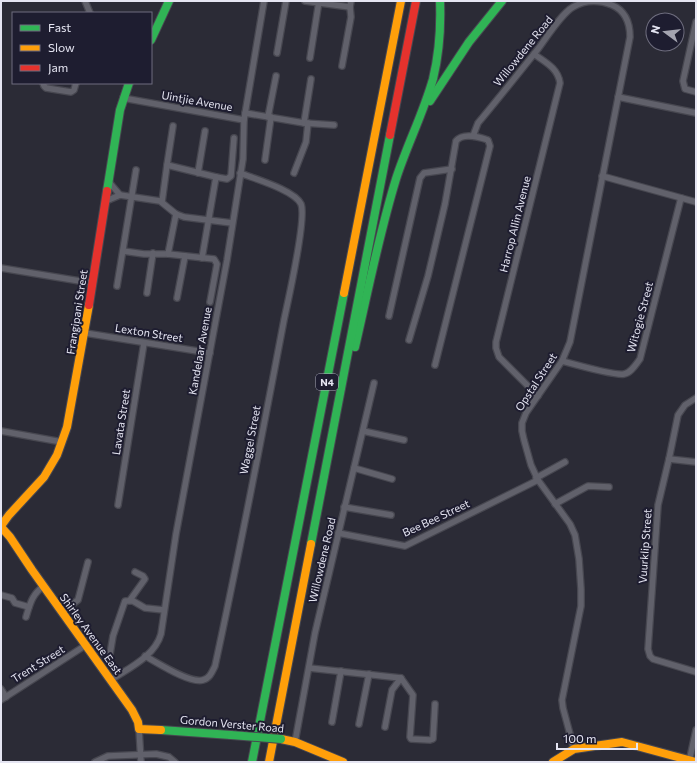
<svg xmlns="http://www.w3.org/2000/svg" width="697" height="763" viewBox="0 0 697 763" font-family="Commissioner,sans-serif">
<rect width="100%" height="100%" fill="#2b2b36"/>
<g fill="none" stroke-linecap="round" stroke-linejoin="round">
<!-- street casing -->
<g stroke="#474750" stroke-width="8">
<g id="street">
<path d="M 85,1 L 90,13"/>
<path d="M 305,1 L 350,7 L 351,1"/>
<path d="M 696,22 L 683,81 L 685,89 L 696,92"/>
<path d="M 277,53 L 286,1"/>
<path d="M 534,54 C 545,62 558,68 560,83 L 496,342 L 496,348 L 499,357 L 538,396"/>
<path d="M 310,58 L 319,1"/>
<path d="M 342,66 L 351,17 L 350,7"/>
<path d="M 43,83 L 44,86 L 46,88 L 71,92 L 74,90 L 76,83"/>
<path d="M 618,97 L 696,113"/>
<path d="M 123,98 L 244,120"/>
<path d="M 245,113 L 304,123 L 334,125"/>
<path d="M 268,117 L 276,76"/>
<path d="M 304,123 L 311,79"/>
<path d="M 173,126 L 167,165 L 216,177"/>
<path d="M 473,136 L 478,123 C 498,99 518,74 538,49 C 547,37 561,14 573,7 C 585,0 599,0 612,5 C 626,11 630,23 630,37 L 570,342 L 562,361 L 526,413 L 522,423 L 522,431 L 524,440 L 531,465 L 538,480 L 570,524 L 575,535 L 579,559 L 581,589 L 581,606 L 562,700 L 563,708 L 574,749"/>
<path d="M 265,160 L 271,117"/>
<path d="M 198,173 L 205,131"/>
<path d="M 294,173 L 306,142 L 308,123"/>
<path d="M 602,176 L 696,202"/>
<path d="M 109,182 L 120,195"/>
<path d="M 106,201 L 120,195 L 160,201 L 176,214 L 184,217 L 232,223"/>
<path d="M 162,202 L 167,165"/>
<path d="M 123,251 L 144,254 L 168,254 L 214,259 L 217,264 L 210,302"/>
<path d="M 168,254 L 176,214"/>
<path d="M 202,258 L 216,177 L 227,179 L 231,176 L 234,138"/>
<path d="M 1,268 L 92,283"/>
<path d="M 117,286 L 136,170"/>
<path d="M 147,293 L 153,253"/>
<path d="M 177,298 L 185,256"/>
<path d="M 389,316 L 420,178 L 424,173 L 452,169"/>
<path d="M 85,333 L 210,353"/>
<path d="M 409,340 L 428,276 L 445,204 L 456,141 C 463,132 479,137 488,140 L 490,146 L 435,365"/>
<path d="M 562,361 C 573,364 615,376 624,374 C 631,373 636,364 640,359 L 681,198"/>
<path d="M 696,398 L 685,405 L 678,415 L 669,459 L 658,505 L 648,649 L 650,656 L 653,659 L 696,672"/>
<path d="M 1,431 L 62,442"/>
<path d="M 363,431 L 404,440"/>
<path d="M 669,459 L 696,462"/>
<path d="M 354,468 L 392,479"/>
<path d="M 536,478 L 565,462"/>
<path d="M 555,504 L 588,486 L 609,487"/>
<path d="M 118,505 L 144,343"/>
<path d="M 344,507 L 391,515"/>
<path d="M 338,533 L 405,546 L 538,480"/>
<path d="M 1,595 L 12,598 L 15,603 L 29,607"/>
<path d="M 130,600 L 145,579 L 143,576 L 135,572"/>
<path d="M 62,612 L 78,600 L 88,562"/>
<path d="M 26,617 C 30,604 32,594 44,586"/>
<path d="M 110,654 L 113,636 L 125,601 L 133,601 L 145,608 L 164,610"/>
<path d="M 145,656 C 158,663 190,684 203,680 C 210,678 212,672 215,666 C 240,551 262,436 284,320 C 288,301 307,218 301,204 C 294,190 255,179 240,173"/>
<path d="M 309,668 L 401,678 L 413,695 L 410,737 L 411,739 L 430,740 L 433,739 L 435,704"/>
<path d="M 111,680 C 129,668 155,656 161,634 L 176,534 L 227,260 L 243,159 L 244,120 L 264,1"/>
<path d="M 1,689 L 6,697"/>
<path d="M 1,700 L 86,645"/>
<path d="M 332,722 L 341,671"/>
<path d="M 359,724 L 369,674"/>
<path d="M 385,727 L 392,690 L 401,678"/>
<path d="M 139,729 L 141,762"/>
<path d="M 295,742 L 315,633 L 374,383"/>
<path d="M 95,762 L 108,756 L 156,754 L 169,757 L 175,762"/>
<path d="M 689,762 L 696,730"/>
</g>
</g>
<!-- fast casing -->
<g stroke="#474750" stroke-width="10">
<g id="fast">
<path d="M 151,40 L 169,1"/>
<path d="M 430,101 L 469,42 L 502,1"/>
<path d="M 107,191 L 120,110 L 129,83"/>
<path d="M 355,347 C 368,291 379,234 396,179 C 407,145 423,114 433,79 C 439,54 441,27 440,1"/>
<path d="M 311,544 L 390,135"/>
<path d="M 161,730 L 231,735"/>
<path d="M 252,762 L 344,293"/>
</g>
</g>
<!-- slow casing -->
<g stroke="#474750" stroke-width="10">
<g id="slow">
<path d="M 344,293 L 401,1"/>
<path d="M 1,526 L 9,515 L 44,477 L 57,455 L 67,427 L 89,305"/>
<path d="M 1,527 L 10,537 L 32,570 L 132,710 L 138,722 L 139,729 L 161,730"/>
<path d="M 281,739 L 295,742 L 343,762"/>
<path d="M 269,762 L 311,544"/>
<path d="M 553,762 L 574,749 L 622,742 L 696,762"/>
</g>
</g>
<!-- jam casing -->
<g stroke="#474750" stroke-width="10">
<g id="jam">
<path d="M 390,135 L 416,1"/>
<path d="M 89,305 L 107,191"/>
</g>
</g>
<!-- street -->
<use href="#street" stroke="#61616b" stroke-width="5.5"/>
<!-- fast -->
<use href="#fast" stroke="#30b455" stroke-width="8"/>
<!-- slow -->
<use href="#slow" stroke="#ff9f0a" stroke-width="8"/>
<!-- jam -->
<use href="#jam" stroke="#e5322d" stroke-width="8"/>
<!-- fast-bridge casing -->
<g stroke="#474750" stroke-width="10" stroke-linecap="butt">
<path id="fast-bridge" d="M 231,735 L 281,739"/>
</g>
<!-- fast-bridge -->
<use href="#fast-bridge" stroke="#30b455" stroke-width="8"/>
</g>
<g text-anchor="middle" stroke-width="4" stroke-linejoin="round" paint-order="stroke">
<!-- shield labels -->
<rect fill="#1e1d30" stroke="#a9a9b8" stroke-width="1" x="316" y="374" width="22" height="16" rx="3"/>
<g font-size="10" font-weight="bold" fill="#e5e5f2">
<text x="327" y="386">N4</text>
</g>
<!-- street labels -->
<g font-size="11" fill="#e5e5f2" stroke="#1e1d30">
<text transform="translate(523 51) rotate(-51)" y="4">Willowdene Road</text>
<text transform="translate(197 101) rotate(10)" y="4">Uintjie Avenue</text>
<text transform="translate(515 224) rotate(-76)" y="4">Harrop Allin Avenue</text>
<text transform="translate(77 312) rotate(-81)" y="4">Frangipani Street</text>
<text transform="translate(640 317) rotate(-75)" y="4">Witogie Street</text>
<text transform="translate(149 333) rotate(9)" y="4">Lexton Street</text>
<text transform="translate(200 351) rotate(-80)" y="4">Kandelaar Avenue</text>
<text transform="translate(536 382) rotate(-57)" y="4">Opstal Street</text>
<text transform="translate(121 422) rotate(-81)" y="4">Lavata Street</text>
<text transform="translate(250 440) rotate(-79)" y="4">Waggel Street</text>
<text transform="translate(436 518) rotate(-25)" y="4">Bee Bee Street</text>
<text transform="translate(645 546) rotate(-86)" y="4">Vuurklip Street</text>
<text transform="translate(322 560) rotate(-77)" y="4">Willowdene Road</text>
<text transform="translate(91 634) rotate(54)" y="4">Shirley Avenue East</text>
<text transform="translate(38 664) rotate(-32)" y="4">Trent Street</text>
<text transform="translate(232 724) rotate(5)" y="4">Gordon Verster Road</text>
</g>
</g>
<!-- border -->
<rect width="697" height="763" fill="none" stroke="#e5e5f2" stroke-width="4"/>
<!-- legend -->
<rect x="12" y="12" width="140" height="72" fill="#1e1d30" stroke="#6e6d7e"/>
<rect x="20" y="25" width="20" height="6" fill="#30b455" stroke="#6e6d7e"/>
<text x="48" y="32" font-size="12" fill="#e5e5f2">Fast</text>
<rect x="20" y="45" width="20" height="6" fill="#ff9f0a" stroke="#6e6d7e"/>
<text x="48" y="52" font-size="12" fill="#e5e5f2">Slow</text>
<rect x="20" y="65" width="20" height="6" fill="#e5322d" stroke="#6e6d7e"/>
<text x="48" y="72" font-size="12" fill="#e5e5f2">Jam</text>
<!-- north arrow -->
<g transform="translate(665 32) rotate(285)"><circle r="19" fill="#1e1d30" stroke="#6e6d7e"/>
<path d="M0-3L7 15L0 10L-7 15Z" fill="#a4a4b0"/>
<text y="-6" font-size="11" font-weight="bold" text-anchor="middle" fill="#e5e5f2">N</text>
</g>
<!-- scale -->
<path d="M557 743v6h80v-6" fill="none" stroke="#e5e5f2" stroke-width="2"/>
<text x="563" y="743" font-size="12" fill="#e5e5f2" stroke="#1e1d30" stroke-width="3" paint-order="stroke">100 m</text>
</svg>
